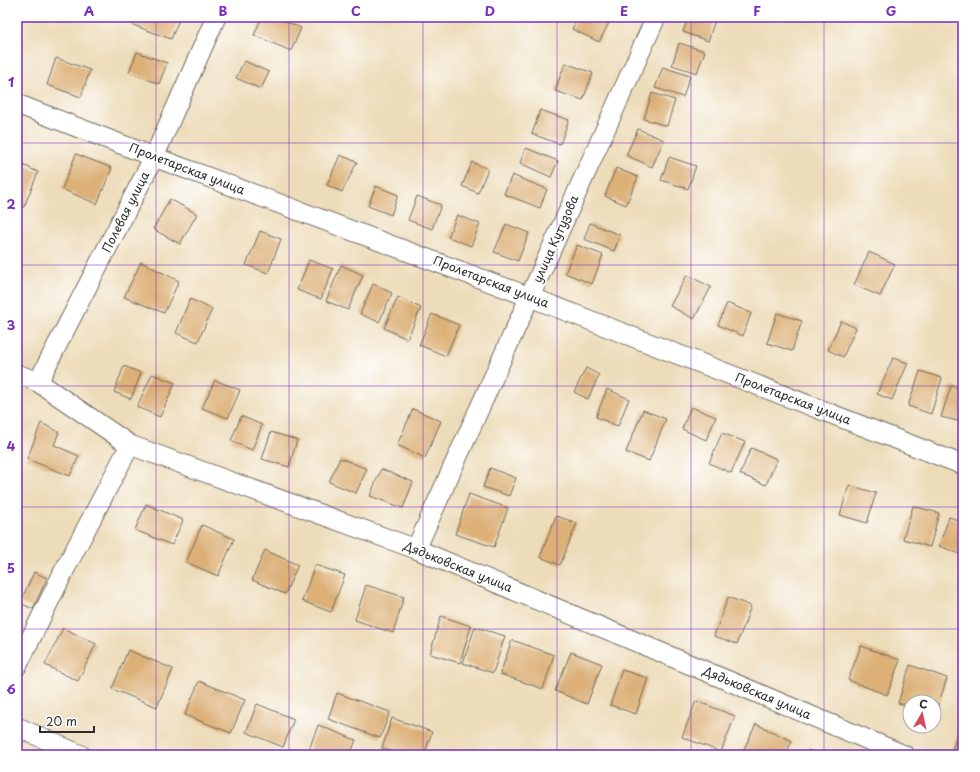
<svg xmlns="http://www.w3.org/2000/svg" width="980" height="772" viewBox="0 0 980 772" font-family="'Playpen Sans',sans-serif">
<rect width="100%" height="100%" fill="#fff"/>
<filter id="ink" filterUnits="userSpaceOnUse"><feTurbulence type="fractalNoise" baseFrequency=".025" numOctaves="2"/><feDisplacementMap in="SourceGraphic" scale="8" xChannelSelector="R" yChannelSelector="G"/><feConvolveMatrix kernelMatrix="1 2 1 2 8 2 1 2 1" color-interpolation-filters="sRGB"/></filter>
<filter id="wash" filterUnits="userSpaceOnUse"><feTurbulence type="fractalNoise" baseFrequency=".012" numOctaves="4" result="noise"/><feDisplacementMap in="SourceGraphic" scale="16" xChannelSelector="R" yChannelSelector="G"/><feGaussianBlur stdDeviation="0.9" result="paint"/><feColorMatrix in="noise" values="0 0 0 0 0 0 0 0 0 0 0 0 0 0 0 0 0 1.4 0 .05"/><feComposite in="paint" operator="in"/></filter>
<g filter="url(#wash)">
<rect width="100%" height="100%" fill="#eddcb9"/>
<g id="blocks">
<!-- building -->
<g fill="#dcb077">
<path d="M 136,17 L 180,17 L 171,39 L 133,25 Z"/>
<path d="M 262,17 L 275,17 L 301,28 L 291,51 L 254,35 Z"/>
<path d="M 578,17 L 603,17 L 610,21 L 599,42 L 572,29 Z"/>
<path d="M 688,17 L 716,17 L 708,41 L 683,32 Z"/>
<path d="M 679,43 L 705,51 L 697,73 L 672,65 Z"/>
<path d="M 137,52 L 167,63 L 159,84 L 129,72 Z"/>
<path d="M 56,58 L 90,70 L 81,97 L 47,85 Z"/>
<path d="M 244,61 L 269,72 L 261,89 L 236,78 Z"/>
<path d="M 565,63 L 593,73 L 583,100 L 555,91 Z"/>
<path d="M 663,67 L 690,76 L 683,97 L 655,88 Z"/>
<path d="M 652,93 L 675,100 L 667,126 L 644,119 Z"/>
<path d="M 540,110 L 569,120 L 560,144 L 532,134 Z"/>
<path d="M 638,129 L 664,140 L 652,167 L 626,155 Z"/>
<path d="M 526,148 L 558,161 L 551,177 L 520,163 Z"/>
<path d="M 76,154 L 112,168 L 97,204 L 62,189 Z"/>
<path d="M 340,155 L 357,162 L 342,192 L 327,185 Z"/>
<path d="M 669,157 L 696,166 L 688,189 L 661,180 Z"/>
<path d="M 472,162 L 488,169 L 478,193 L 462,186 Z"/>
<path d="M 23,165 L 38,172 L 24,207 L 17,205 L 17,181 Z"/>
<path d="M 616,168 L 638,177 L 626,205 L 605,196 Z"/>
<path d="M 512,175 L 547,189 L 540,208 L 504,194 Z"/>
<path d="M 376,186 L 398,195 L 391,215 L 368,206 Z"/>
<path d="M 417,196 L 441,205 L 432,229 L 408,220 Z"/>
<path d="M 170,199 L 197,214 L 180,244 L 153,229 Z"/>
<path d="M 457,215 L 480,224 L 471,246 L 448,237 Z"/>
<path d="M 590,223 L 620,235 L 614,251 L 584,239 Z"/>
<path d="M 506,224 L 529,233 L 518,261 L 494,252 Z"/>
<path d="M 260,231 L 281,239 L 268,273 L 246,265 Z"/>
<path d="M 577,245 L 603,255 L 592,284 L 565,273 Z"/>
<path d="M 869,252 L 895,264 L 880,296 L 854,285 Z"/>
<path d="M 309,260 L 333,269 L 321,299 L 297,290 Z"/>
<path d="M 141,262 L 179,281 L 164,313 L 124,297 Z"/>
<path d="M 341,265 L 363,275 L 348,310 L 326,301 Z"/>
<path d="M 687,275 L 711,287 L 694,319 L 670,306 Z"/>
<path d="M 373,284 L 392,293 L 379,322 L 360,314 Z"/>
<path d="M 398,297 L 421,308 L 407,339 L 384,328 Z"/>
<path d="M 190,299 L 212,309 L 198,342 L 176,333 Z"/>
<path d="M 727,303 L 751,313 L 743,336 L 718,325 Z"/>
<path d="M 777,313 L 802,321 L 792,351 L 767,343 Z"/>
<path d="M 432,314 L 459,325 L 446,356 L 419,345 Z"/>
<path d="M 841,321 L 856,328 L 843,357 L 828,350 Z"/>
<path d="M 893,358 L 908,363 L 892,400 L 877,394 Z"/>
<path d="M 124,366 L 141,373 L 131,399 L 114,392 Z"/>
<path d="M 586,368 L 599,375 L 588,399 L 574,392 Z"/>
<path d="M 920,371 L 942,378 L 931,414 L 908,406 Z"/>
<path d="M 152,374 L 175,383 L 160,417 L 137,407 Z"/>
<path d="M 215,380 L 240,390 L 228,418 L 202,408 Z"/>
<path d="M 951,386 L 963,389 L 963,415 L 961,422 L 941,417 Z"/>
<path d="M 607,389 L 629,399 L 618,426 L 596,417 Z"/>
<path d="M 691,407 L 716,417 L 706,440 L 682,429 Z"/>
<path d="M 413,409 L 441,421 L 425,458 L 397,445 Z"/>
<path d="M 643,410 L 666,419 L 649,461 L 626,452 Z"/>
<path d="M 241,416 L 262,425 L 252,450 L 231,441 Z"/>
<path d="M 41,423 L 59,432 L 54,445 L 79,456 L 70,476 L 27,459 Z"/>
<path d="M 271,432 L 297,440 L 289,467 L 262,459 Z"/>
<path d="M 722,433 L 745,442 L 731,473 L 709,463 Z"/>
<path d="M 751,448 L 777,459 L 766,485 L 740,474 Z"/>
<path d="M 340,458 L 367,469 L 356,493 L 329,482 Z"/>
<path d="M 490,468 L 516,478 L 509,496 L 483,487 Z"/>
<path d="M 381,469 L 413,482 L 403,508 L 370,496 Z"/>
<path d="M 849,485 L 876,493 L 867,523 L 840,515 Z"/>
<path d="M 469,494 L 508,508 L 494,547 L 455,534 Z"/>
<path d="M 146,504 L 183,520 L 172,545 L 135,530 Z"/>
<path d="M 913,506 L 939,513 L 930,547 L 903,539 Z"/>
<path d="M 556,516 L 577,523 L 560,565 L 540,557 Z"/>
<path d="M 949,517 L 963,522 L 963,555 L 939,546 Z"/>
<path d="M 202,525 L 234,539 L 218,576 L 186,562 Z"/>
<path d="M 265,550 L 298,565 L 285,594 L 252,580 Z"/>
<path d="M 315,565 L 345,575 L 331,612 L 302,601 Z"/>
<path d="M 34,572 L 47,578 L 33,609 L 20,603 Z"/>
<path d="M 366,585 L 404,597 L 393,633 L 355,620 Z"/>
<path d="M 728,597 L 751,606 L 737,644 L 714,636 Z"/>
<path d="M 441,616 L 471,626 L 460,663 L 430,654 Z"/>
<path d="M 17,622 L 22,625 L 17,635 Z"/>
<path d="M 475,627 L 505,636 L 493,673 L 463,663 Z"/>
<path d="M 63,628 L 96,644 L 78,681 L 45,665 Z"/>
<path d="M 512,640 L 554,655 L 543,689 L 500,674 Z"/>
<path d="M 861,646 L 900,660 L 887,695 L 848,680 Z"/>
<path d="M 128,650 L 173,669 L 157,707 L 112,689 Z"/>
<path d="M 571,652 L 602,664 L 587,704 L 555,691 Z"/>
<path d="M 910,665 L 947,678 L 934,718 L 934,702 L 910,702 L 910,707 L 898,703 Z"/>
<path d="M 622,670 L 648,678 L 636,714 L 610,705 Z"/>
<path d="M 199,681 L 245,700 L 231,733 L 185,715 Z"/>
<path d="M 337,693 L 390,712 L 380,738 L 328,719 Z"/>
<path d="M 696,701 L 735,716 L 721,752 L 682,737 Z"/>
<path d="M 257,704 L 294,719 L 283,747 L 246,732 Z"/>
<path d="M 392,718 L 432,732 L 424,755 L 400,755 L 382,748 Z"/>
<path d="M 756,724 L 792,741 L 785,755 L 741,755 Z"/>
<path d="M 318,725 L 356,740 L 350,755 L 307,755 Z"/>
<path d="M 960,729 L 963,730 L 963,755 L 957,755 L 951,752 Z"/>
<path d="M 808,750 L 821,755 L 806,755 Z"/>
</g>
</g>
</g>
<g filter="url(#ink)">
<use href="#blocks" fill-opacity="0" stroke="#6f695d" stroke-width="1"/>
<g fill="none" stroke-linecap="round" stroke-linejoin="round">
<!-- minor casing -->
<g stroke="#6f695d" stroke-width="21">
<g id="minor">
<path d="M 17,104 L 154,157 L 530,297 L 963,465"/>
<path d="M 17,374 L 38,382 L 130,445 L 416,549 L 904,755"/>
<path d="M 38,382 L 154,157 L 216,17"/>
<path d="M 416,549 L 656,17"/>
<path d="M 17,666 L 65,569 L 130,445"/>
<path d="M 17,727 L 81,755"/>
</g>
</g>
<!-- minor -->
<use href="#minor" stroke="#fff" stroke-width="19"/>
</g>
</g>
<!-- grid -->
<path fill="none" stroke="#7b2cbf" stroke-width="1" stroke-opacity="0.55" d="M 156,17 L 156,755M 289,17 L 289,755M 423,17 L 423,755M 557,17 L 557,755M 691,17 L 691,755M 824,17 L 824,755M 17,143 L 963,143M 17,265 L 963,265M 17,386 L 963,386M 17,507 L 963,507M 17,629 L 963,629"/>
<g text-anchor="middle" stroke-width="3" stroke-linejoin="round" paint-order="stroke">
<!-- street labels -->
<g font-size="12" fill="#2b2b2b" stroke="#fff">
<text transform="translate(187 169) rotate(21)" y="4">Пролетарская улица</text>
<text transform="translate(126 212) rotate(-63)" y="4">Полевая улица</text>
<text transform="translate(556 239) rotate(-66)" y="4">улица Кутузова</text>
<text transform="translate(491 282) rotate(21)" y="4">Пролетарская улица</text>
<text transform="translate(793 399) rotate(21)" y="4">Пролетарская улица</text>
<text transform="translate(458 567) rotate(22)" y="4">Дядьковская улица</text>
<text transform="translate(757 693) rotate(23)" y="4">Дядьковская улица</text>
</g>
</g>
<!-- margin -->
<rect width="980" height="772" fill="none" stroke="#fff" stroke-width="44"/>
<!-- north arrow -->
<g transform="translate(922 714) rotate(9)"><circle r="19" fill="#ffffff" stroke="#aaaaaa"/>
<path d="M0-3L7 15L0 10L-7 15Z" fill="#d1495b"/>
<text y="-6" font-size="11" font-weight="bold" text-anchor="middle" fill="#2b2b2b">С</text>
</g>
<!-- scale -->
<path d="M40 726v6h54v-6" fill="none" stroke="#2b2b2b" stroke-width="2"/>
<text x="46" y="726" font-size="12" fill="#2b2b2b" stroke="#ffffff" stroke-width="3" paint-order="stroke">20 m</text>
<rect x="22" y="22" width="936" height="728" fill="none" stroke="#7b2cbf" stroke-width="1.5"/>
<g font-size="13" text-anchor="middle" font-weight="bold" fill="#7b2cbf">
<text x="89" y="16">A</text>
<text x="223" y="16">B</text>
<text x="356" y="16">C</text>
<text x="490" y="16">D</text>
<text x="624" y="16">E</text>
<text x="757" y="16">F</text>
<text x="891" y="16">G</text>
<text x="11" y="87">1</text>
<text x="11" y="209">2</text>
<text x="11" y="330">3</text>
<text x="11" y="451">4</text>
<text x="11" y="573">5</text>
<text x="11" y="694">6</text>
</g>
</svg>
